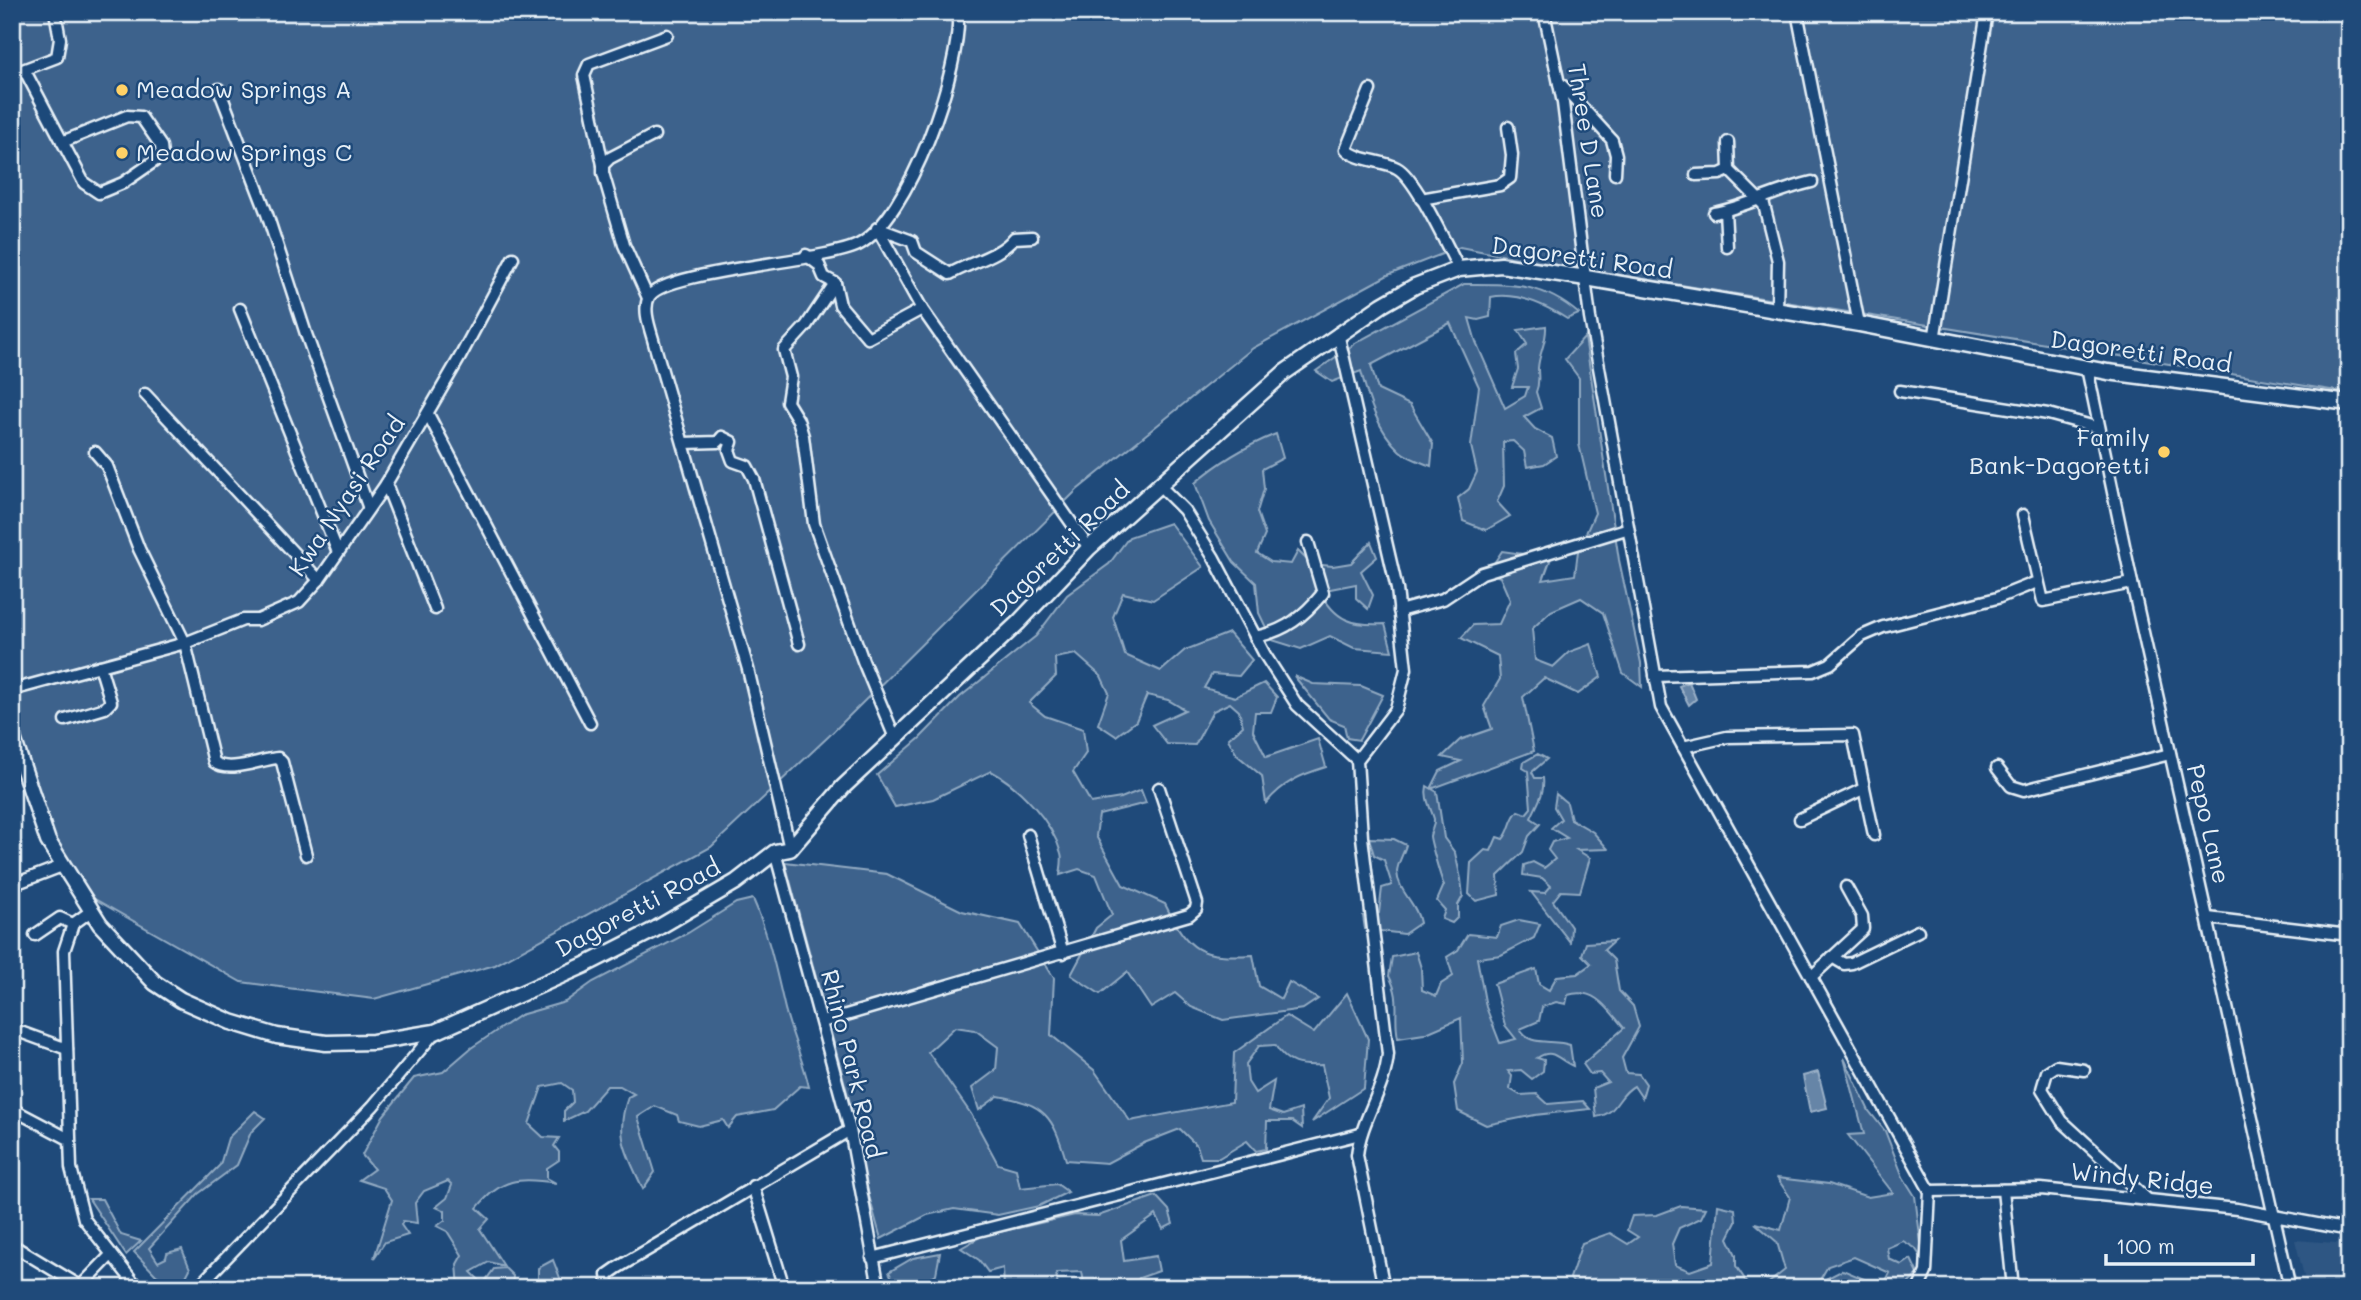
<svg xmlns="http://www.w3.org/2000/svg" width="2361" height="1300" viewBox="0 0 2361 1300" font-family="Mali,sans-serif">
<rect width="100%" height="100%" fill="#1f4a7a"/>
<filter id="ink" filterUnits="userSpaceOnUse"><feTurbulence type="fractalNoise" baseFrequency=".0143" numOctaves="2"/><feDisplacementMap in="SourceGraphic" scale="14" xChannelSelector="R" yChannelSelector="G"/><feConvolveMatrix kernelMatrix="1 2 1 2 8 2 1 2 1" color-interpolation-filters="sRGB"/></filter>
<g filter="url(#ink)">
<!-- built -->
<path fill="#2e5683" d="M 2295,1240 L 2349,1244 L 2349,1288 L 2307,1288 Z"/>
<!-- green -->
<g fill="#3c628c" stroke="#92aac2" stroke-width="2">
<path d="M 12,12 L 2349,12 L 2349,393 L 1526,260 L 1460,247 L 1388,275 L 1253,348 L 1077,490 L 829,736 L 711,847 L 495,965 L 374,999 L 241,982 L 63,881 L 12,738 Z"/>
<path d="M 1464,284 C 1511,284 1542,282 1579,314 L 1567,319 C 1545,305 1516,292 1491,297 L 1490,317 L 1478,320 L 1469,318 L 1476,342 L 1505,408 L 1525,396 L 1528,387 L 1512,387 L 1518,369 L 1516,354 L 1527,344 L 1518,330 L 1546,326 C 1547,342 1539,353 1538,368 C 1538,378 1540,382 1536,392 L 1541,408 L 1524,417 L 1535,429 L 1552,438 L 1556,456 L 1544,464 L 1527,467 L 1524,451 L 1513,441 L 1503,442 L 1504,486 L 1497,502 L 1510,516 L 1486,530 L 1463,521 L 1458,498 L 1469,489 L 1477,472 L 1471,446 L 1479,387 L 1450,323 L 1371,365 L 1378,390 L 1410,405 L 1433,444 L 1431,466 C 1421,462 1408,458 1400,451 C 1378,431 1368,399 1361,371 L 1332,382 L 1316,371 L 1357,342 Z"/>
<path d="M 1585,337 L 1619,560 L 1641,663 L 1642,687 L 1623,673 L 1603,613 L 1581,598 L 1551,611 L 1532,629 L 1535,660 L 1553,667 L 1569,652 L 1591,644 L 1601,677 L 1578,694 L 1544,678 L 1523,697 L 1534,751 L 1431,789 L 1440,771 L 1461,761 L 1442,757 L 1460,740 L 1492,729 L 1484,706 L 1500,679 L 1498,656 L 1461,638 L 1473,625 L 1499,624 L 1510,600 L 1500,577 L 1488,572 L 1502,551 L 1551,558 L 1543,580 L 1575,575 L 1578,551 L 1595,513 L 1579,444 L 1579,378 L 1565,359 Z"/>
<path d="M 1276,434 L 1283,458 L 1262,469 L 1264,489 L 1257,512 L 1265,535 L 1257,553 L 1271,562 L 1291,564 L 1298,551 L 1311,564 L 1333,566 L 1351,563 L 1371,542 L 1377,557 L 1361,571 L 1373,595 L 1368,609 L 1356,598 L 1356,584 L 1320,591 C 1335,621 1353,626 1385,624 L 1392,651 L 1354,648 L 1330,636 L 1301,649 L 1272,640 L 1259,613 L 1256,583 L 1234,562 L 1209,521 L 1195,483 C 1220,461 1246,446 1276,434 Z"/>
<path d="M 1170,523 L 1203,567 L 1153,600 L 1123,593 L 1113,617 L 1125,655 L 1161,671 L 1185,650 L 1229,633 L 1252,660 L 1239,676 L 1212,674 L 1204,688 L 1235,697 L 1264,683 L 1277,697 L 1271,712 L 1255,712 L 1253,731 L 1266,757 L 1318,739 L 1326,767 C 1300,775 1284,782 1266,803 L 1262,776 L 1237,755 L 1228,739 L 1243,726 L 1239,711 L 1230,703 L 1213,711 L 1195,745 L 1167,744 L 1152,725 L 1185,710 L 1168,700 L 1147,695 L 1136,721 L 1116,736 L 1098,724 L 1109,693 L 1101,676 L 1076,654 L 1055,658 L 1056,676 L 1029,703 L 1045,716 L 1083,729 L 1086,753 L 1073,772 L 1091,803 L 1121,798 L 1141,790 L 1146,803 L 1099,815 L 1096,836 L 1123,885 L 1165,904 C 1189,952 1199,958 1253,955 L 1259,986 L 1281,999 L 1289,982 L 1318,999 L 1303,1009 L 1223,1020 L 1191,1007 L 1175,993 L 1151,1008 L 1127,972 L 1100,994 L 1071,975 L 1096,928 L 1112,915 L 1096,875 L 1079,869 L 1060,875 C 1061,868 1063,859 1061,853 C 1052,821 1019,786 991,771 L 933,799 L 895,807 L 877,775 L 920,738 L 960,697 L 1036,636 L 1067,595 L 1109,564 L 1129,537 Z"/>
<path d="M 1294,676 L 1313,684 L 1361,686 L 1383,695 L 1359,740 L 1347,738 L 1344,725 L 1329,719 Z"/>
<path d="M 1538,754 L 1547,759 L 1532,772 L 1535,778 L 1543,778 C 1545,794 1537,804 1531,818 L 1540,824 L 1529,836 L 1523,852 L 1498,876 L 1499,895 L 1476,901 L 1469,894 L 1471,863 L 1485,850 L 1491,851 L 1497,837 L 1503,839 C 1511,831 1509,820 1518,811 L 1526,814 L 1531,808 L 1528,771 L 1523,768 L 1524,762 Z"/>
<path d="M 1427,786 L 1437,792 L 1444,838 L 1455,853 L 1461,879 L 1463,896 L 1458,905 L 1458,917 L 1452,923 L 1442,919 L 1445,910 L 1437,901 L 1444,885 C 1441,880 1430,840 1430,836 C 1431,829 1435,827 1434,819 C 1431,808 1424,798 1427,786 Z"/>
<path d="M 1556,794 L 1567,803 L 1571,819 L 1593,832 L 1608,849 L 1577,850 L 1590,858 L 1580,892 L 1561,891 L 1553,901 L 1571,927 L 1570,942 L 1531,892 L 1545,893 L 1551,886 L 1542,878 L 1523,875 L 1524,865 L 1533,862 L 1544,868 L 1555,859 L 1548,850 L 1552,842 L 1567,838 L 1551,828 L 1561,819 L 1554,807 Z"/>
<path d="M 1369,838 L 1394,839 L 1406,845 C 1404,853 1397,864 1397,872 C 1398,892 1417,903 1420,923 L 1404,934 L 1365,929 L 1363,916 L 1379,913 L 1382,888 L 1392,885 L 1384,860 L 1374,855 Z"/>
<path d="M 785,862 L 887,874 L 962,911 L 1020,924 L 1054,978 L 1051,1035 L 1094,1070 L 1130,1121 L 1232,1102 L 1234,1053 L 1286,1016 L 1314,1033 L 1347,993 L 1368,1039 L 1364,1088 L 1312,1122 L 1329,1098 L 1322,1065 C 1300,1066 1287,1065 1275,1045 L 1259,1046 L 1246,1064 L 1248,1082 L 1255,1093 L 1274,1081 L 1269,1110 L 1283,1115 L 1301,1109 L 1302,1128 L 1292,1121 L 1267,1121 L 1266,1149 L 1256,1151 L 1247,1141 L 1219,1158 L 1201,1158 L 1197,1146 L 1180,1129 L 1144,1143 L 1107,1163 L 1066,1160 C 1053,1116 1045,1104 998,1096 L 979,1110 L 972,1088 L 996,1070 L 998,1047 L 975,1030 L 955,1027 L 928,1052 L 971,1114 L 998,1164 L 1016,1169 L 1020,1188 L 1057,1184 L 1068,1192 L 1039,1206 L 998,1215 L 954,1209 L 927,1215 L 881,1239 L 863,1174 L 850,1103 Z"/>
<path d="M 753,899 C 769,935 776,971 785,1009 C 792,1036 803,1060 809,1087 L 800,1086 L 773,1110 L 737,1117 L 728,1128 L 723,1120 L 699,1126 L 679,1121 L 677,1115 L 655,1106 L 638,1117 L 655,1172 L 643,1189 C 627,1154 614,1136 628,1097 L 634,1094 L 620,1086 L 607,1086 L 585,1111 L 564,1121 L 564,1111 L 573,1102 L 572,1090 L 562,1083 L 542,1087 L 529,1124 L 543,1137 L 559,1138 L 554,1146 L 559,1152 L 559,1160 L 547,1168 L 547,1178 L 556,1183 C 519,1177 501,1178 477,1208 L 489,1219 L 480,1229 L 504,1266 L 489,1262 L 471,1272 L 483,1284 L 494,1269 L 505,1268 L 513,1276 L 512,1288 L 459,1288 L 457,1264 L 462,1255 L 447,1231 L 437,1226 L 445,1220 L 445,1211 L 436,1207 L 447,1198 L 452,1185 L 448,1181 L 424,1191 L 415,1203 L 417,1223 L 403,1221 L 401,1225 L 408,1235 L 385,1242 L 374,1258 L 392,1200 L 384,1188 L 359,1180 L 374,1169 L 362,1155 L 383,1116 L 414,1078 L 443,1072 L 471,1048 L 520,1015 L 565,1002 L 593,982 L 688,933 L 736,903 Z"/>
<path d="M 1519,920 L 1540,924 L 1534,938 L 1501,955 L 1477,958 L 1486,1007 L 1500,1043 L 1516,1039 L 1505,1025 L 1494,984 L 1536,969 L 1539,984 L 1549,990 L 1557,976 L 1577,974 L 1591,964 L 1582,955 L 1586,943 L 1614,941 L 1604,950 L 1614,960 L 1619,991 L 1633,1006 L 1639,1027 L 1622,1058 L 1626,1073 L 1639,1074 L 1646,1084 L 1642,1098 L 1634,1086 C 1617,1095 1618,1114 1596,1117 L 1593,1088 L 1608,1082 L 1600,1073 L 1590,1074 L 1583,1064 L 1624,1028 C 1608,1009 1595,987 1568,995 L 1566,1004 L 1556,1002 L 1542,1007 L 1539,1021 L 1520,1029 C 1529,1048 1553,1038 1570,1045 L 1573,1066 C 1558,1060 1554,1047 1537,1058 L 1544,1060 L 1543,1071 L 1532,1079 L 1521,1070 L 1508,1071 L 1512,1076 L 1510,1089 L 1520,1095 L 1537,1094 L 1548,1104 L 1583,1101 L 1590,1109 L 1535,1115 L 1486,1125 L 1458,1111 L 1454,1084 L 1463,1063 L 1461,1018 L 1424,1034 L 1398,1038 C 1393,1013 1402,1000 1389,976 L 1392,957 L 1416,952 L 1421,968 L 1422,990 L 1436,996 L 1441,984 L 1453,976 L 1447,957 L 1458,950 L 1468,934 L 1497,937 L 1501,926 Z"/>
<path d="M 1844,1058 L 1869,1111 L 1885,1131 L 1903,1177 L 1915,1196 L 1923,1260 L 1915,1248 L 1903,1241 L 1887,1248 L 1889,1259 L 1902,1265 L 1911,1259 L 1918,1274 L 1904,1288 L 1882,1288 L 1890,1273 L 1854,1257 L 1828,1266 L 1818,1283 L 1843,1270 L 1864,1279 L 1860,1288 L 1577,1288 L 1570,1278 L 1582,1243 L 1610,1233 L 1628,1244 L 1638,1237 L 1627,1230 L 1632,1216 L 1657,1215 L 1681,1206 L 1706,1208 L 1701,1218 L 1679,1228 L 1672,1244 L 1675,1265 L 1690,1271 L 1713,1263 L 1718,1205 L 1735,1209 L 1736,1222 L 1728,1238 L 1736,1255 L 1736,1266 L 1750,1287 L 1765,1286 L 1785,1270 L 1777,1242 L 1755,1223 L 1781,1230 L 1790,1197 L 1777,1178 L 1829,1184 L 1868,1197 L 1893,1193 L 1848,1135 L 1864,1134 Z"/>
<path d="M 255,1111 L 265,1118 L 251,1132 L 237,1165 L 198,1194 L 149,1248 L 158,1262 L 166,1258 L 167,1253 L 182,1249 L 190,1269 L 180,1288 L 177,1288 L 156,1275 L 134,1252 L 220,1165 L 228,1138 Z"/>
<path d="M 1156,1196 L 1169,1210 L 1173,1224 L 1163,1229 L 1156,1215 L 1121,1240 L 1124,1261 L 1156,1256 L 1159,1271 L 1139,1278 L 1133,1288 L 1111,1288 L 1095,1280 L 1085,1288 L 1082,1272 L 1056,1273 L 1058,1288 L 1004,1288 L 1003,1268 L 988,1272 L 979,1260 L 961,1248 L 982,1236 L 1075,1215 L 1098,1216 Z"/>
<path d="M 89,1199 L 102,1199 L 121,1235 L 141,1241 L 126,1255 Z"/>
<path d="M 940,1253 L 936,1274 L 926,1281 L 911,1280 L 915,1288 L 897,1288 L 889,1272 L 913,1258 Z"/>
<path d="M 553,1260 L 564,1288 L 538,1288 L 538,1268 Z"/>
</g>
<!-- water -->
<g fill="#6685a7" stroke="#9ab0c7" stroke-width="2">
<path d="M 1689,682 L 1696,699 L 1689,705 L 1679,686 Z"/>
<path d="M 1818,1072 L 1827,1108 L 1810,1112 L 1803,1076 Z"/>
</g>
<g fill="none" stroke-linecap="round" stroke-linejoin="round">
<!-- street casing -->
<g stroke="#e8f1f8" stroke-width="15">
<g id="street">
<path d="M 1544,12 L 1563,103 L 1590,318 L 1661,707 L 1930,1191 L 1926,1272 L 1919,1288"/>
<path d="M 1797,12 L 1859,324"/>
<path d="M 25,71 L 84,183 L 99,193 L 123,183 L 162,156 L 161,146 L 141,117 L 127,116 L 62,142"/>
<path d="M 12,74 L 57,57 L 60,39 L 55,12"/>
<path d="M 1559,82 L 1612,140 L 1616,155 L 1615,174"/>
<path d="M 219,89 L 267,214 L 306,334 L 368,506"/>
<path d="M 1370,90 L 1346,149 C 1357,161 1382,160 1397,168 C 1416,178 1447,247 1459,269"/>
<path d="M 1728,142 L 1729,170 L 1764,205 L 1778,261 L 1777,311"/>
<path d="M 603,165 L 584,75 L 589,64 L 667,35"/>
<path d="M 1696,175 L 1720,174 L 1729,170"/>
<path d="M 1421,199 L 1500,185 L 1510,178 L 1512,155 L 1508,127"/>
<path d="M 1725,211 L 1727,247"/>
<path d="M 1714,213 C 1748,206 1777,190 1812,182"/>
<path d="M 1032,237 L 1014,238 C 1000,256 971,262 950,274 L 916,252 L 912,241 L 877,228 L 922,309 L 1089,548"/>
<path d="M 806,255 L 819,265 L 824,277 L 835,283 L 840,305 L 868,338 L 922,309"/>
<path d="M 835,283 L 806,326 L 784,350 L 791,377 L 787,402 L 798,420 L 803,436 L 814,524 L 863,661 L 895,738"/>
<path d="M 648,298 L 624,245 L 603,173 L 603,165 L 610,158 L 654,135"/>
<path d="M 240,309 L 337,550"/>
<path d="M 1338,333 L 1397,589 L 1406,669 L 1396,709 L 1357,760 L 1362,837 L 1388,1054 C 1385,1090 1361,1119 1357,1155 L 1384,1288"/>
<path d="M 1934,340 L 1987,12"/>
<path d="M 2087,368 L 2132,583 L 2290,1288"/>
<path d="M 1900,391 L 2048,414 L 2099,428"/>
<path d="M 145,394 L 319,580"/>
<path d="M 428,414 L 590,723"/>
<path d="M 684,443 L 718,442 L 722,437 L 732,442 L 729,450 L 733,461 L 747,466 L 754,479 L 799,644"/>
<path d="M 95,452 L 107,466 L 139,549 L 185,643 L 214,762 C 229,774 261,759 278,758 L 282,762 L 306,855"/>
<path d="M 386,484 L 435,609"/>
<path d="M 1159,485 L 1184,510 L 1214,558 L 1265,655 L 1297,705 L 1357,760"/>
<path d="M 2023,515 L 2043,601 L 2132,583"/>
<path d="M 1399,611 L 1443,599 L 1482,573 L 1626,529"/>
<path d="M 1255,637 C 1286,631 1304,616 1323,593 L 1308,542"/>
<path d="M 1655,676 L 1813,671 L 1830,664 L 1862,636 L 1883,627 L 1997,598 L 2037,582"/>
<path d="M 12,690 L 185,643 L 243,620 L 258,620 L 299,602 L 319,580 L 386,484 L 460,357 L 513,258"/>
<path d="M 65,720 L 105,708 L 111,702 L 100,666"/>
<path d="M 1683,747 L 1727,737 L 1853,735 L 1874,835"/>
<path d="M 1997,768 L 2011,786 L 2024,790 L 2170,754"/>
<path d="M 1800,819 L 1863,789"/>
<path d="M 1028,835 L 1063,953"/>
<path d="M 790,849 L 748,669 L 654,343 C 651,331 642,310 649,297 C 664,270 824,262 858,245 C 909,219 962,67 958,12"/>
<path d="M 775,852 L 850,1130 L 879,1288"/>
<path d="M 12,885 L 62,866"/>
<path d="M 91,911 L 73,924 L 64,951 L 71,1168 L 84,1219 L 138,1288"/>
<path d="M 2208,918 L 2349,935"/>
<path d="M 35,935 L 60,918 L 73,924"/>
<path d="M 1832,957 L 1844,964 L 1852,963 L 1918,931"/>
<path d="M 1811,977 L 1863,929 L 1862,916 L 1846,887"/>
<path d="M 822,1022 L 1189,915 L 1196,909 L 1197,903 L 1159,788"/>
<path d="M 12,1029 L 67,1049"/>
<path d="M 2084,1070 L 2056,1066 L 2047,1072 L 2042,1089 L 2062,1121 L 2148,1200"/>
<path d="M 12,1109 L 69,1139"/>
<path d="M 753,1186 L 782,1281 L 780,1288"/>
<path d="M 2003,1190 L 2012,1278"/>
<path d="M 1930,1191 L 2041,1189 L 2237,1209 L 2349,1230"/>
<path d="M 12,1245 L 80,1286"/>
<path d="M 872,1258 L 1360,1134"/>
<path d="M 79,1288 L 111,1255"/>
<path d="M 197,1288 L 373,1106 L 435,1032"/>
<path d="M 609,1288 L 607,1275 L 617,1268 L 850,1130"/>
</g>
</g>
<!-- secondary casing -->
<g stroke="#e8f1f8" stroke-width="19">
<path id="secondary" d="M 12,735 L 48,841 L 100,924 L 155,983 L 181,1000 L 231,1022 L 277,1036 L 326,1043 L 373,1042 L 435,1032 L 585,965 L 654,930 L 736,882 L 775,852 L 790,849 L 843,787 L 1019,622 L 1089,548 L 1285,372 L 1382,305 L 1415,286 L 1459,269 L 1501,265 L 1586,278 L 1859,324 L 2108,372 L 2349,403"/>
</g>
<!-- street -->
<use href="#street" stroke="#1f4a7a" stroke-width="10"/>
<!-- secondary -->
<use href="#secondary" stroke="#1f4a7a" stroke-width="14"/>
</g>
</g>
<!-- markers -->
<g fill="#ffd166" stroke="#1f4a7a" stroke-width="2.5">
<circle cx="122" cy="90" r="7"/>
<circle cx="122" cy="153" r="7"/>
<circle cx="2164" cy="452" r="7"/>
</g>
<g text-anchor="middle" stroke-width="5" stroke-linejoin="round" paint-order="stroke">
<!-- poi labels -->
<g font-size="24" fill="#e8f1f8" stroke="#1f4a7a" text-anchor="start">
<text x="136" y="98">Meadow Springs A</text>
<text x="136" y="161">Meadow Springs C</text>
<text x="2150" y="446" text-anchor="end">Family<tspan x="2150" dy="28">Bank-Dagoretti</tspan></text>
</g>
<!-- street labels -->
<g font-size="24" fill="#e8f1f8" stroke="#1f4a7a">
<text transform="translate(1588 141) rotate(81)" y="8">Three D Lane</text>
<text transform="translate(1582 258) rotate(8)" y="8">Dagoretti Road</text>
<text transform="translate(2141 352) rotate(8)" y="8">Dagoretti Road</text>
<text transform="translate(347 496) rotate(-56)" y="8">Kwa Nyasi Road</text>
<text transform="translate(1060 549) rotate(-44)" y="8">Dagoretti Road</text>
<text transform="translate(2208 824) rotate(77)" y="8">Pepo Lane</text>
<text transform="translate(638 908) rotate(-28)" y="8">Dagoretti Road</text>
<text transform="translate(852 1064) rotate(76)" y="8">Rhino Park Road</text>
<text transform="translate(2142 1179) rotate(6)" y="8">Windy Ridge</text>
</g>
</g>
<!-- margin -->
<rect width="2361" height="1300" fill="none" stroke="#1f4a7a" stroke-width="42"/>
<rect x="21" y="21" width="2319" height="1258" fill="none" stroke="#e8f1f8" stroke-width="2.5" filter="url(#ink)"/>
<!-- scale -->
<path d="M2106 1254v10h147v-10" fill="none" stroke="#e8f1f8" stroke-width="3.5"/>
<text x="2116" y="1254" font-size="21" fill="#e8f1f8" stroke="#1f4a7a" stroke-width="5" paint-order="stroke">100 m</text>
</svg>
